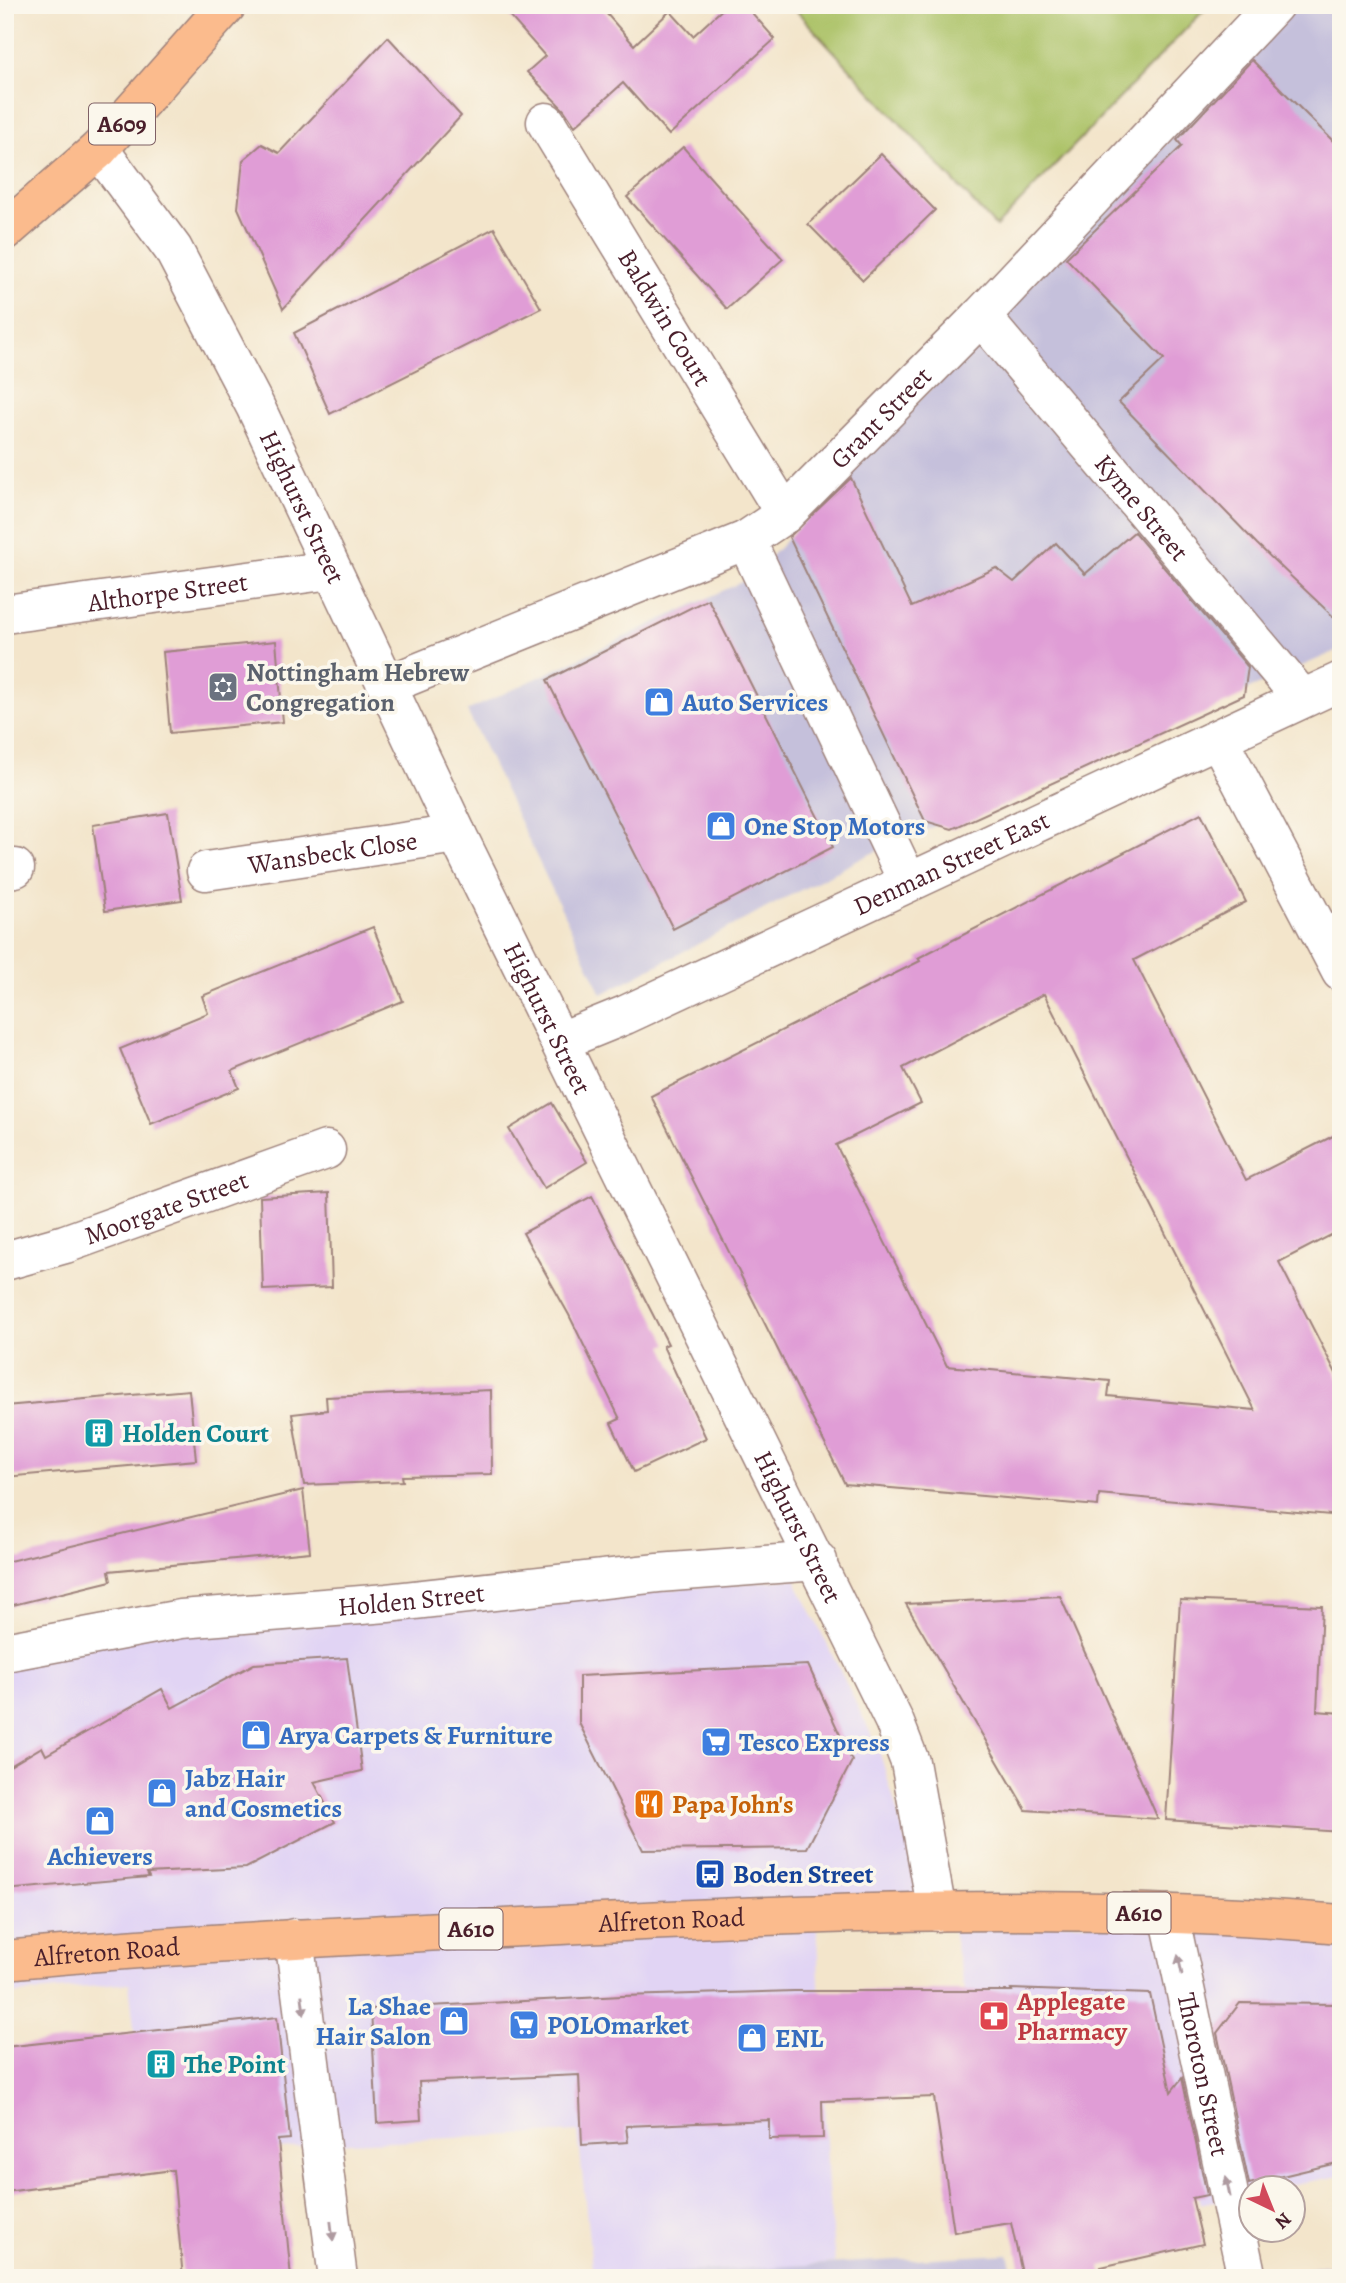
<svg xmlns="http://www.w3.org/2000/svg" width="1346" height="2283" viewBox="0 0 1346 2283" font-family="Alegreya,serif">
<rect width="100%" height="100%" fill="#fbf7ec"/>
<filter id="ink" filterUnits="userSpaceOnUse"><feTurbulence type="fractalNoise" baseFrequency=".0143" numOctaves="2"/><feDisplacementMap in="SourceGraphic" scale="14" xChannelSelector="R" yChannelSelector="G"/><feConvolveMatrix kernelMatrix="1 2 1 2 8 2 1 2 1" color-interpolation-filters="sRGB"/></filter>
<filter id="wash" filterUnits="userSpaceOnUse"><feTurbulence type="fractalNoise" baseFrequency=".00686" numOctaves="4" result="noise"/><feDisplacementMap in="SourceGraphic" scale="28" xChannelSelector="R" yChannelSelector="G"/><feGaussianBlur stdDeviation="1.57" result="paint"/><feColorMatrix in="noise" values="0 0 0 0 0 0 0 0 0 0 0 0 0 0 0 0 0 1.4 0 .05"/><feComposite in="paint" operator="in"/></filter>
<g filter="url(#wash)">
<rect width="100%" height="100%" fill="#f3e5cb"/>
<!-- built -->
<g fill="#e1d4f4">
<path d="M 795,1579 L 879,1750 L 927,1912 L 816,1912 L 828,2187 L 835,2263 L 634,2278 L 593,2278 L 578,2132 L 350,2143 L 149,2160 L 129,1983 L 5,1995 L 5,1662 L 169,1631 Z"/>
<path d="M 951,1922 L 1341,1927 L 1341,2176 L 1271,2188 L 1252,2188 L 1251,2193 L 1200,2204 L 1192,2170 L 1002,2172 Z"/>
</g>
<!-- industrial -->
<g fill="#c5c0db">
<path d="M 1293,5 L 1341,5 L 1341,649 L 868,855 L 602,994 L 467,711 L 750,578 L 1172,136 Z"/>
<path d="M 1008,2254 L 1014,2278 L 664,2278 L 663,2273 Z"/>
<path d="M 1341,2262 L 1341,2278 L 1261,2276 L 1285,2273 Z"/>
</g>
<!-- green -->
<path fill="#acc267" stroke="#7b7049" stroke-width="2" d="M 791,5 L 1209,5 L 996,227 Z"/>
<g id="blocks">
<!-- building -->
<g fill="#e09dd6" fill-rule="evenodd">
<path d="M 500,5 L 599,5 L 634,45 L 670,11 L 693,36 L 727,5 L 745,5 L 775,39 L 669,135 L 623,83 L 575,126 L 564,110 L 527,72 L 545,56 Z"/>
<path d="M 388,37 L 461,116 L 283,309 L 238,208 L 243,160 L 262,144 L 279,153 Z"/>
<path d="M 1252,60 L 1341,149 L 1341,624 L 1257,544 L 1119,402 L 1164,359 L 1066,258 L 1182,146 L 1177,140 Z"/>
<path d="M 683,147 L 783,259 L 727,309 L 627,197 Z"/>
<path d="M 881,154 L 935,210 L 863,280 L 808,224 Z"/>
<path d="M 494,228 L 541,308 L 330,414 L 294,333 Z"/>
<path d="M 851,478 L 912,607 L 996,568 L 1014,582 L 1056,543 L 1085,574 L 1134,532 L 1248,667 L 1244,695 L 952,829 L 925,821 L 789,537 Z"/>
<path d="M 708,599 L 833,847 L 673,929 L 547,680 Z"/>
<path d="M 276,641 L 283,722 L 170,733 L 163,652 Z"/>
<path d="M 168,813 L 182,900 L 105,911 L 93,825 Z"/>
<path d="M 1201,813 L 1246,902 L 1134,960 L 1246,1180 L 1341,1132 L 1341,1230 L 1279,1262 L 1341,1383 L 1341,1516 L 1099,1494 L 1098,1506 L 845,1484 L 651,1096 L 920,961 L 918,958 ZM 1044,994 L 1255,1410 L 1108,1396 L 1110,1381 L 947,1366 L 836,1145 L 921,1103 L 903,1068 Z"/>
<path d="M 373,927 L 403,1001 L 232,1071 L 239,1088 L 151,1124 L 120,1049 L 208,1013 L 202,996 Z"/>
<path d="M 552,1103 L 587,1162 L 544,1188 L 509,1129 Z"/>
<path d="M 329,1193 L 332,1287 L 263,1290 L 260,1197 Z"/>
<path d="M 592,1196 L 668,1344 L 663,1346 L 706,1438 L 634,1472 L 611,1423 L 620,1419 L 569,1315 L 523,1233 Z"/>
<path d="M 189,1390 L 196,1460 L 5,1477 L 5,1406 Z"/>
<path d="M 491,1390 L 492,1474 L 402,1476 L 403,1481 L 304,1485 L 292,1414 L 327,1410 L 326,1397 Z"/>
<path d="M 303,1490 L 310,1552 L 109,1571 L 111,1581 L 5,1607 L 5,1562 Z"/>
<path d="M 1060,1596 L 1158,1819 L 1026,1810 L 906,1604 Z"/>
<path d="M 1180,1600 L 1322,1606 L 1317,1711 L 1341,1713 L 1341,1832 L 1166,1820 Z"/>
<path d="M 347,1658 L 362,1771 L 314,1782 L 335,1822 L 246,1868 L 147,1873 L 149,1877 L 5,1890 L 5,1769 L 42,1747 L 46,1755 L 162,1689 L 172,1708 L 254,1664 Z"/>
<path d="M 808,1665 L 852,1761 L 807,1848 L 643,1850 L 579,1723 L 579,1676 Z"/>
<path d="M 1011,1989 L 1150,1994 L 1171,2092 L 1182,2078 L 1207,2195 L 1192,2198 L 1203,2244 L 1101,2267 L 1103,2278 L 1023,2278 L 1011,2223 L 954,2232 L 934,2097 L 822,2101 L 823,2138 L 769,2139 L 769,2120 L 626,2126 L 628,2142 L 582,2145 L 579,2075 L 419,2082 L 421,2120 L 377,2123 L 371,2009 L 622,1996 L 794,1991 L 1012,1991 Z"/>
<path d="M 1240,2003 L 1341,2004 L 1341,2162 L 1249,2184 L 1217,2033 Z"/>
<path d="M 277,2017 L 290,2139 L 278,2140 L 291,2278 L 183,2278 L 173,2170 L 5,2192 L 5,2047 Z"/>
</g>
</g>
</g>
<g filter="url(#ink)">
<use href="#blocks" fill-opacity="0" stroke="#9e827b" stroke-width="2"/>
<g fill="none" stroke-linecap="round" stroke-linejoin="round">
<!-- minor casing -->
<g stroke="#9e827b" stroke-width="41">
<g id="minor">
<path id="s1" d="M 546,122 L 785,514"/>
<path id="s2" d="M 99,149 L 173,249 L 255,406 L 457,834 L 894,1721 L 910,1762 L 937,1912"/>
<path id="s3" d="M 981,316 L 1302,698"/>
<path d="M 746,540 L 908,882"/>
<path id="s4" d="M 5,614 L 331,570"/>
<path id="s5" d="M 387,685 L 746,540 L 785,514 L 981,316 L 1274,5"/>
<path d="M 1219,740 L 1341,972"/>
<path d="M 5,869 L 15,868"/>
<path id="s6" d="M 206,871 L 457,834"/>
<path id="s7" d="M 561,1041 L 625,1015 L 1341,681"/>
<path id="s8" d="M 5,1261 L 65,1244 L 326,1150"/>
<path id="s9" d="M 5,1652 L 181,1619 L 387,1603 L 658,1573 L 818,1561"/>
<path id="s10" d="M 1169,1914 L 1247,2278"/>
<path d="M 294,1938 L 338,2278"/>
</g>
</g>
<!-- primary casing -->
<g stroke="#9e827b" stroke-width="41">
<g id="primary">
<path d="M 5,231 L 99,149 L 227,5"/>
<path id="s11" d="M 5,1960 C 177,1944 349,1936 522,1927 C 794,1913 1069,1901 1341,1924"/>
</g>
</g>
<!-- minor -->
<use href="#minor" stroke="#fff" stroke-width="38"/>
<!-- primary -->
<use href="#primary" stroke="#fbbb8d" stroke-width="38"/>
</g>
<!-- one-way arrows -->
<defs><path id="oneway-solid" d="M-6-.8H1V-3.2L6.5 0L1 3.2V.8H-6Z" transform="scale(1.75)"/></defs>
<g fill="#ae9aa0">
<use href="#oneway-solid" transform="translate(1180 1965) rotate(-102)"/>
<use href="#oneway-solid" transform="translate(303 2005) rotate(83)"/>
<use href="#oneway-solid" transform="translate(1228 2187) rotate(-102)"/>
<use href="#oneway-solid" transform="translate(332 2231) rotate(83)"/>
</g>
</g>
<!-- icons -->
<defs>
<g id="synagogue-square" transform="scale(1.575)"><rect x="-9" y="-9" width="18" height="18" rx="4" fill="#6b7280" stroke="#fbf7ec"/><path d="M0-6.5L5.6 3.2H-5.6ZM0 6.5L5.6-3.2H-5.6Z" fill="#fff"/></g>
<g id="shop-square" transform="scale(1.575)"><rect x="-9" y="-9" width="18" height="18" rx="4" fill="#3f7fe0" stroke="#fbf7ec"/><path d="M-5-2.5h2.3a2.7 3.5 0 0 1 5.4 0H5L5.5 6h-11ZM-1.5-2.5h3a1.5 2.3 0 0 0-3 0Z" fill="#fff"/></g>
<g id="building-square" transform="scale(1.575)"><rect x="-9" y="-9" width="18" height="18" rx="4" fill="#0f9aa8" stroke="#fbf7ec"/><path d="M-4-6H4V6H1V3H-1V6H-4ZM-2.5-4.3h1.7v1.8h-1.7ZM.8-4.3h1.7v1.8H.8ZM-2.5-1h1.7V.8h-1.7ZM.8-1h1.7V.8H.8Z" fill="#fff"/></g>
<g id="supermarket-square" transform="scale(1.575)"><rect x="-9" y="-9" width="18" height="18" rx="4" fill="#3f7fe0" stroke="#fbf7ec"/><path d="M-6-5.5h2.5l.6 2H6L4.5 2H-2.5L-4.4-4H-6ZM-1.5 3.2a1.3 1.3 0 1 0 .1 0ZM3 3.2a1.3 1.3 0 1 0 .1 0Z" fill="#fff"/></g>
<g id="restaurant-square" transform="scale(1.575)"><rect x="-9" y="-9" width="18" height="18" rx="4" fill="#e8710a" stroke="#fbf7ec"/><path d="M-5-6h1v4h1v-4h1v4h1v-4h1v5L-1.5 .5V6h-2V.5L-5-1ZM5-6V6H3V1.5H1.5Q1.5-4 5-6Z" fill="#fff"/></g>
<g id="bus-square" transform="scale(1.575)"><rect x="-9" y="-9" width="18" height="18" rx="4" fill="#1a4fb4" stroke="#fbf7ec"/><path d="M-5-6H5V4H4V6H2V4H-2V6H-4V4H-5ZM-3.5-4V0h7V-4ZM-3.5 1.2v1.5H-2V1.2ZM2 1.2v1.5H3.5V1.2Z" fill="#fff"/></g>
<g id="pharmacy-square" transform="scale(1.575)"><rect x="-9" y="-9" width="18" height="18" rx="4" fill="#e0444e" stroke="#fbf7ec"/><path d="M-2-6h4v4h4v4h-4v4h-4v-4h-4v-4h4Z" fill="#fff"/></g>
</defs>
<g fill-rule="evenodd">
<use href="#synagogue-square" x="223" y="687"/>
<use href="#shop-square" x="659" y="702"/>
<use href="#shop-square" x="721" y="826"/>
<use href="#building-square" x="99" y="1433"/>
<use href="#shop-square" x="256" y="1735"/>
<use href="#supermarket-square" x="716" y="1742"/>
<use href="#shop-square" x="162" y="1793"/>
<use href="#restaurant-square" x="649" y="1804"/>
<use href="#shop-square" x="100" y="1821"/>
<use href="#bus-square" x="710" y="1874"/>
<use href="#pharmacy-square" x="994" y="2016"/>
<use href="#shop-square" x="454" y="2021"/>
<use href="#supermarket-square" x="524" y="2025"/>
<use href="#shop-square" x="752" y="2038"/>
<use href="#building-square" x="161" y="2064"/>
</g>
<g text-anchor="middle" stroke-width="7" stroke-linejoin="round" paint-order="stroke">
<!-- shield labels -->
<g fill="#fbf7ec" stroke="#7f6065" stroke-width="2">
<rect x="89" y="103.5" width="66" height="41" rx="5"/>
<rect x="1107.5" y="1892.5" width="63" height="41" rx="5"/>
<rect x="439.5" y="1908.5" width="63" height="41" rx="5"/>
</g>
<g font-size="24" font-weight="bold" fill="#4a1f2b">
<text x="122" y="132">A609</text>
<text x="1139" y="1921">A610</text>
<text x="471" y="1937">A610</text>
</g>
<!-- street labels -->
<g font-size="26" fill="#4a1f2b" stroke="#fbf7ec">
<text dy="9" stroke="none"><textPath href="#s1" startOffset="229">Baldwin Court</textPath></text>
<text dy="9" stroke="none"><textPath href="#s5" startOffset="570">Grant Street</textPath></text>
<text dy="9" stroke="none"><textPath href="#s2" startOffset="413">Highurst Street</textPath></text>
<text dy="9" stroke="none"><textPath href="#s3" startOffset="250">Kyme Street</textPath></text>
<text dy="9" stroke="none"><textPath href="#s4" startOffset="164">Althorpe Street</textPath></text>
<text dy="9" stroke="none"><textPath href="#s6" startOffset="128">Wansbeck Close</textPath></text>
<text dy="9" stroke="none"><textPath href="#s7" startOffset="429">Denman Street East</textPath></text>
<text dy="9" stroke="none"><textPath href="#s2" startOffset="980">Highurst Street</textPath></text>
<text dy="9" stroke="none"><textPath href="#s8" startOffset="170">Moorgate Street</textPath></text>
<text dy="9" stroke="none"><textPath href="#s2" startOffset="1547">Highurst Street</textPath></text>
<text dy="9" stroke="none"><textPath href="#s9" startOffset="410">Holden Street</textPath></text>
<text dy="9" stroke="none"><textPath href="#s11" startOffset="668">Alfreton Road</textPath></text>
<text dy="9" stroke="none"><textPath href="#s11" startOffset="102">Alfreton Road</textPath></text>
<text dy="9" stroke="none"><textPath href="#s10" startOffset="164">Thoroton Street</textPath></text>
</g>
<!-- worship labels -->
<g font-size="26" font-weight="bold" fill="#5b616d" stroke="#fbf7ec" text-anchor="start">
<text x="246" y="681">Nottingham Hebrew<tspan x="246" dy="30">Congregation</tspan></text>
</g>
<!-- shop labels -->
<g font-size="26" font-weight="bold" fill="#366cbe" stroke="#fbf7ec" text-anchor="start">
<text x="682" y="711">Auto Services</text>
<text x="744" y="835">One Stop Motors</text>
<text x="279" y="1744">Arya Carpets &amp; Furniture</text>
<text x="739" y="1751">Tesco Express</text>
<text x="185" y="1787">Jabz Hair<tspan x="185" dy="30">and Cosmetics</tspan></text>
<text x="100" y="1865" text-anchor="middle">Achievers</text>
<text x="431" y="2015" text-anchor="end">La Shae<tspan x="431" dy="30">Hair Salon</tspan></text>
<text x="547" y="2034">POLOmarket</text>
<text x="775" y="2047">ENL</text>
</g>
<!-- culture labels -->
<g font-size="26" font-weight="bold" fill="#0d838f" stroke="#fbf7ec" text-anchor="start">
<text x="122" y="1442">Holden Court</text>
<text x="184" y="2073">The Point</text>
</g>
<!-- food labels -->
<g font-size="26" font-weight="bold" fill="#c56008" stroke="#fbf7ec" text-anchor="start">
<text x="672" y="1813">Papa John's</text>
</g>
<!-- transit labels -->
<g font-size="26" font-weight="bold" fill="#164399" stroke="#fbf7ec" text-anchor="start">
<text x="733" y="1883">Boden Street</text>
</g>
<!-- health labels -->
<g font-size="26" font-weight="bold" fill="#be3a42" stroke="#fbf7ec" text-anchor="start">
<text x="1017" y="2010">Applegate<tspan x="1017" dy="30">Pharmacy</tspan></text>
</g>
</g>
<!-- margin -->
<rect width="1346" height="2283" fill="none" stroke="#fbf7ec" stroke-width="28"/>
<!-- north arrow -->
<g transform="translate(1272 2209) rotate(137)"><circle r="33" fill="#fbf7ec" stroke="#b4a19f" stroke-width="2"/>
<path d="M0-5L12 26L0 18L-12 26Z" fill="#d1495b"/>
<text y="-10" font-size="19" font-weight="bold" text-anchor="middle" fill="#4a1f2b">N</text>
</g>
</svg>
